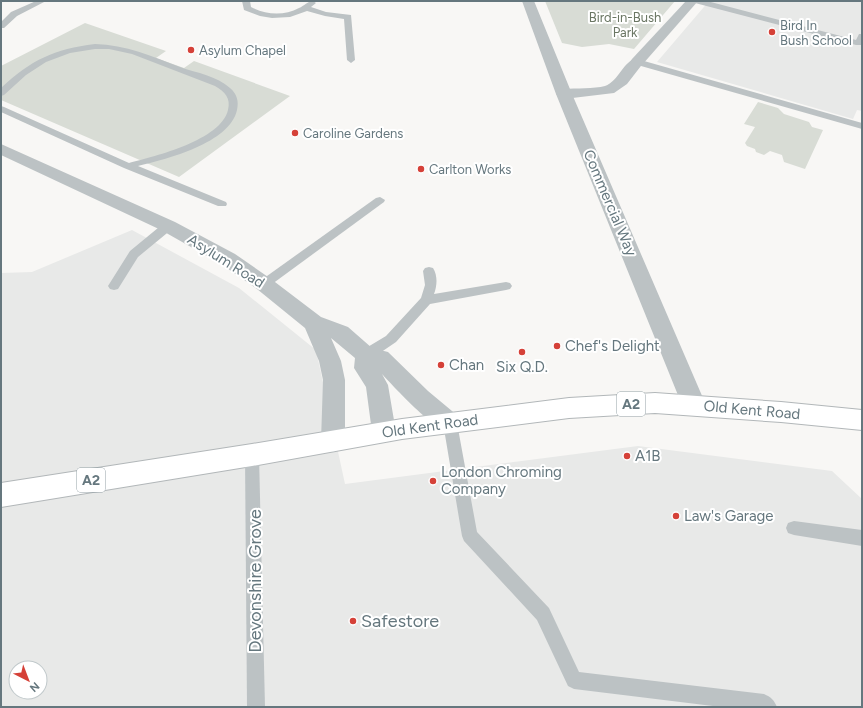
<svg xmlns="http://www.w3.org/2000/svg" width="863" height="708" viewBox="0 0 863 708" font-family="Figtree,sans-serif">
<rect width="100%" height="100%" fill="#f8f7f5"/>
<!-- built -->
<g fill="#e8e9e8" fill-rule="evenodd">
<path d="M 709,1 L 862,1 L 862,111 L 857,110 L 853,119 L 657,62 Z"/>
<path d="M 132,230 L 239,288 L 316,350 L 345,484 L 638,446 L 832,471 L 862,499 L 862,707 L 1,707 L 1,273 L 32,272 ZM 16,668 L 40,668 L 40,692 L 16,692 Z"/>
</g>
<!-- green -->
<g fill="#d8dcd5">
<path d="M 545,1 L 675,1 L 634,49 L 609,44 L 582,47 L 562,43 Z"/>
<path d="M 85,23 L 166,51 L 156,58 L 184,68 L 194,61 L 290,96 L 179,177 L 1,100 L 1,66 Z"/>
<path d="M 758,102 L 778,108 L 784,114 L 809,122 L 812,127 L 823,130 L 805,169 L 784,162 L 782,155 L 770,151 L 764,155 L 756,152 L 755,149 L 747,146 L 745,143 L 755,127 L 744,124 Z"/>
</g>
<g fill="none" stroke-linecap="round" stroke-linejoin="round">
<!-- trunk casing -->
<g stroke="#b2b7b9" stroke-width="2">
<path id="trunk" d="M 655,393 L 781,402 L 862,410 L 862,430 L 781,422 L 655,413 L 569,418 L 402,439 L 252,466 L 1,507 L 1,483 L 252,444 L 402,419 L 569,398 Z"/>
</g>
<!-- service -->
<g fill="#bcc2c4" fill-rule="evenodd">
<path d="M 36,1 L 46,1 L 17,16 L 4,28 L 1,28 L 1,22 L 11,12 Z"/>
<path d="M 242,1 L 250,1 L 251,7 C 266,15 284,16 299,8 C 304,6 308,1 313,1 L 316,3 L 311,7 L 326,12 L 351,15 L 355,60 L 351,63 L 347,60 L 344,19 L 325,16 L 307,11 L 290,17 L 272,18 L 260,16 L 244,10 Z"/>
<path d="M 694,1 L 707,1 L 856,40 L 859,34 L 862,34 L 862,45 L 856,45 L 695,3 Z"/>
<path d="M 95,44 C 126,45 152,56 180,67 C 197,73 217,76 230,88 C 237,94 239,101 237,110 C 230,143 167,159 138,166 L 226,202 L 227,204 L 226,206 L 218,206 L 124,168 L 1,112 L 1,106 L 4,107 L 129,163 C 156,156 221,140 228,110 C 231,98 225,92 215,86 L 132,54 L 109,49 L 95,49 L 70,53 L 46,62 L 26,75 L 4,95 L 1,96 L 1,88 C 31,60 54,49 95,44 Z"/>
<path d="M 637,59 L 862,123 L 862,129 L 634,64 L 633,62 L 634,60 Z"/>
<path d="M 380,197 L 385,200 L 384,202 L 268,287 L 264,288 L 260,287 L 258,284 L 260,281 L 376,198 Z"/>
<path d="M 168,222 L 172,223 L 174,226 L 172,229 L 138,257 L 118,289 L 114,290 L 110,289 L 108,286 L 130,251 L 164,223 Z"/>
<path d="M 429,267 L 433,268 C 438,276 437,286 434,294 L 506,282 L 510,283 L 512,286 L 510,289 L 506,290 L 430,304 L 396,342 L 371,359 L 366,360 L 361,359 L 359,355 L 361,351 L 386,336 L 421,298 L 425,285 L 423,271 L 425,268 Z"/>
<path d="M 450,417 L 455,419 L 457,423 L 477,532 L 549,608 L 579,672 L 764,694 C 771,697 774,700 777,707 L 721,707 L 574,689 L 568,686 L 537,620 L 464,541 L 462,536 L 443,423 L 445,419 Z"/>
<path d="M 252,449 L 257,450 L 259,455 L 265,707 L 247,707 L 245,455 L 247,450 Z"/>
<path d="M 794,521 L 862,530 L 862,546 L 794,535 L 788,533 L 786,528 L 788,523 Z"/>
</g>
<!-- pedestrian -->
<path fill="#bcc2c4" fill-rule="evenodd" d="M 686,1 L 698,1 L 642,65 L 632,65 L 630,62 L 632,59 Z"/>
<!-- minor -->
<path fill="#bcc2c4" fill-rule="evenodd" d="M 637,58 L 642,59 L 644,62 L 627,84 L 614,93 L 564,99 L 559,97 L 556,94 L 559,91 L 564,89 C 576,88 594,89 605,86 C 619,81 623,61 637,58 Z"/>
<!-- tertiary -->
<g fill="#bcc2c4" fill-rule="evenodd">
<path d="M 522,1 L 534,1 L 572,94 L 706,405 L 702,412 L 694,415 L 686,412 L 682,405 L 556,94 Z"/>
<path d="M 1,144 L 175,222 L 235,254 L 271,279 L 321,317 L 348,327 L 372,348 L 388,352 L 428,391 L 458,416 L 462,423 L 458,430 C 456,431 452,433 450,433 C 436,432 393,386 382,374 L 388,385 L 396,432 L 393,439 L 384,442 L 375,439 L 372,432 L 366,387 L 354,368 L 355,358 L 331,338 L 341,361 L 345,380 L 345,441 L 342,448 L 333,452 L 324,448 L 321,441 L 323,380 L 319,361 L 305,328 L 257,289 L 221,264 L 161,230 L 1,155 Z"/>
</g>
<!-- trunk -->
<use href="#trunk" fill="#fff" fill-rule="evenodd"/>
</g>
<!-- markers -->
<g fill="#d54138" stroke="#fff" stroke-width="1.5">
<circle cx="772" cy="32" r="4"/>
<circle cx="191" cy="50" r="4"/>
<circle cx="295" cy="133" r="4"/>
<circle cx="421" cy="169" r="4"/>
<circle cx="557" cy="346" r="4"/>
<circle cx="522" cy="352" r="4"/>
<circle cx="441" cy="365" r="4"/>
<circle cx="627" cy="456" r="4"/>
<circle cx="433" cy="481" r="4"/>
<circle cx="676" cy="516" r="4"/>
<circle cx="353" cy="621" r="4"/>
</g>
<g text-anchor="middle" stroke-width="4" stroke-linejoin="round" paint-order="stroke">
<!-- far-park labels -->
<g font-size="13" fill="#6a7663" stroke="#fff">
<text x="625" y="22">Bird-in-Bush<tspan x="625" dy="15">Park</tspan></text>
</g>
<!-- far-poi labels -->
<g font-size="13" fill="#65777e" stroke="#fff" text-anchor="start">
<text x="780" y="30">Bird In<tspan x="780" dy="15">Bush School</tspan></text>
<text x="199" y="55">Asylum Chapel</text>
<text x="303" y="138">Caroline Gardens</text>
<text x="429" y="174">Carlton Works</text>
</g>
<!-- shield labels -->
<g fill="#fff" stroke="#93a0a5" stroke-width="1">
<rect x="617" y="392" width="28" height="24" rx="3"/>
<rect x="77" y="468" width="28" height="24" rx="3"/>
</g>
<g font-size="14" font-weight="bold" fill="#65777e">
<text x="631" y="409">A2</text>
<text x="91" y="485">A2</text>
</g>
<!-- street labels -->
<g font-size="15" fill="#65777e" stroke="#fff">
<text transform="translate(610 203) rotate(67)" y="5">Commercial Way</text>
<text transform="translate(226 261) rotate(32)" y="5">Asylum Road</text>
<text transform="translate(752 410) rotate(5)" y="5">Old Kent Road</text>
<text transform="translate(430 426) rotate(-8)" y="5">Old Kent Road</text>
</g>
<!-- poi labels -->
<g font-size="15" fill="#65777e" stroke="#fff" text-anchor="start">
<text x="565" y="351">Chef's Delight</text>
<text x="449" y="370">Chan</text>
<text x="522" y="372" text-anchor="middle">Six Q.D.</text>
<text x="635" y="461">A1B</text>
<text x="441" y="477">London Chroming<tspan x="441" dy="17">Company</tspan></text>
<text x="684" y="521">Law's Garage</text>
</g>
<!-- near-street labels -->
<g font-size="18" fill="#65777e" stroke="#fff">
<text transform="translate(255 581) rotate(-90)" y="6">Devonshire Grove</text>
</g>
<!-- near-poi labels -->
<g font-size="18" fill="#65777e" stroke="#fff" text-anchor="start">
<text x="361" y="627">Safestore</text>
</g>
</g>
<!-- border -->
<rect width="863" height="708" fill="none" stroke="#65777e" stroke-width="4"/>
<!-- north arrow -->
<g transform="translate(28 680) rotate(138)"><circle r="19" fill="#ffffff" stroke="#c1c9cb"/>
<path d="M0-3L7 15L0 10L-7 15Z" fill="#d54138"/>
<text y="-6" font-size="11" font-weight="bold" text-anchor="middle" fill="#65777e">N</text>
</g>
</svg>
